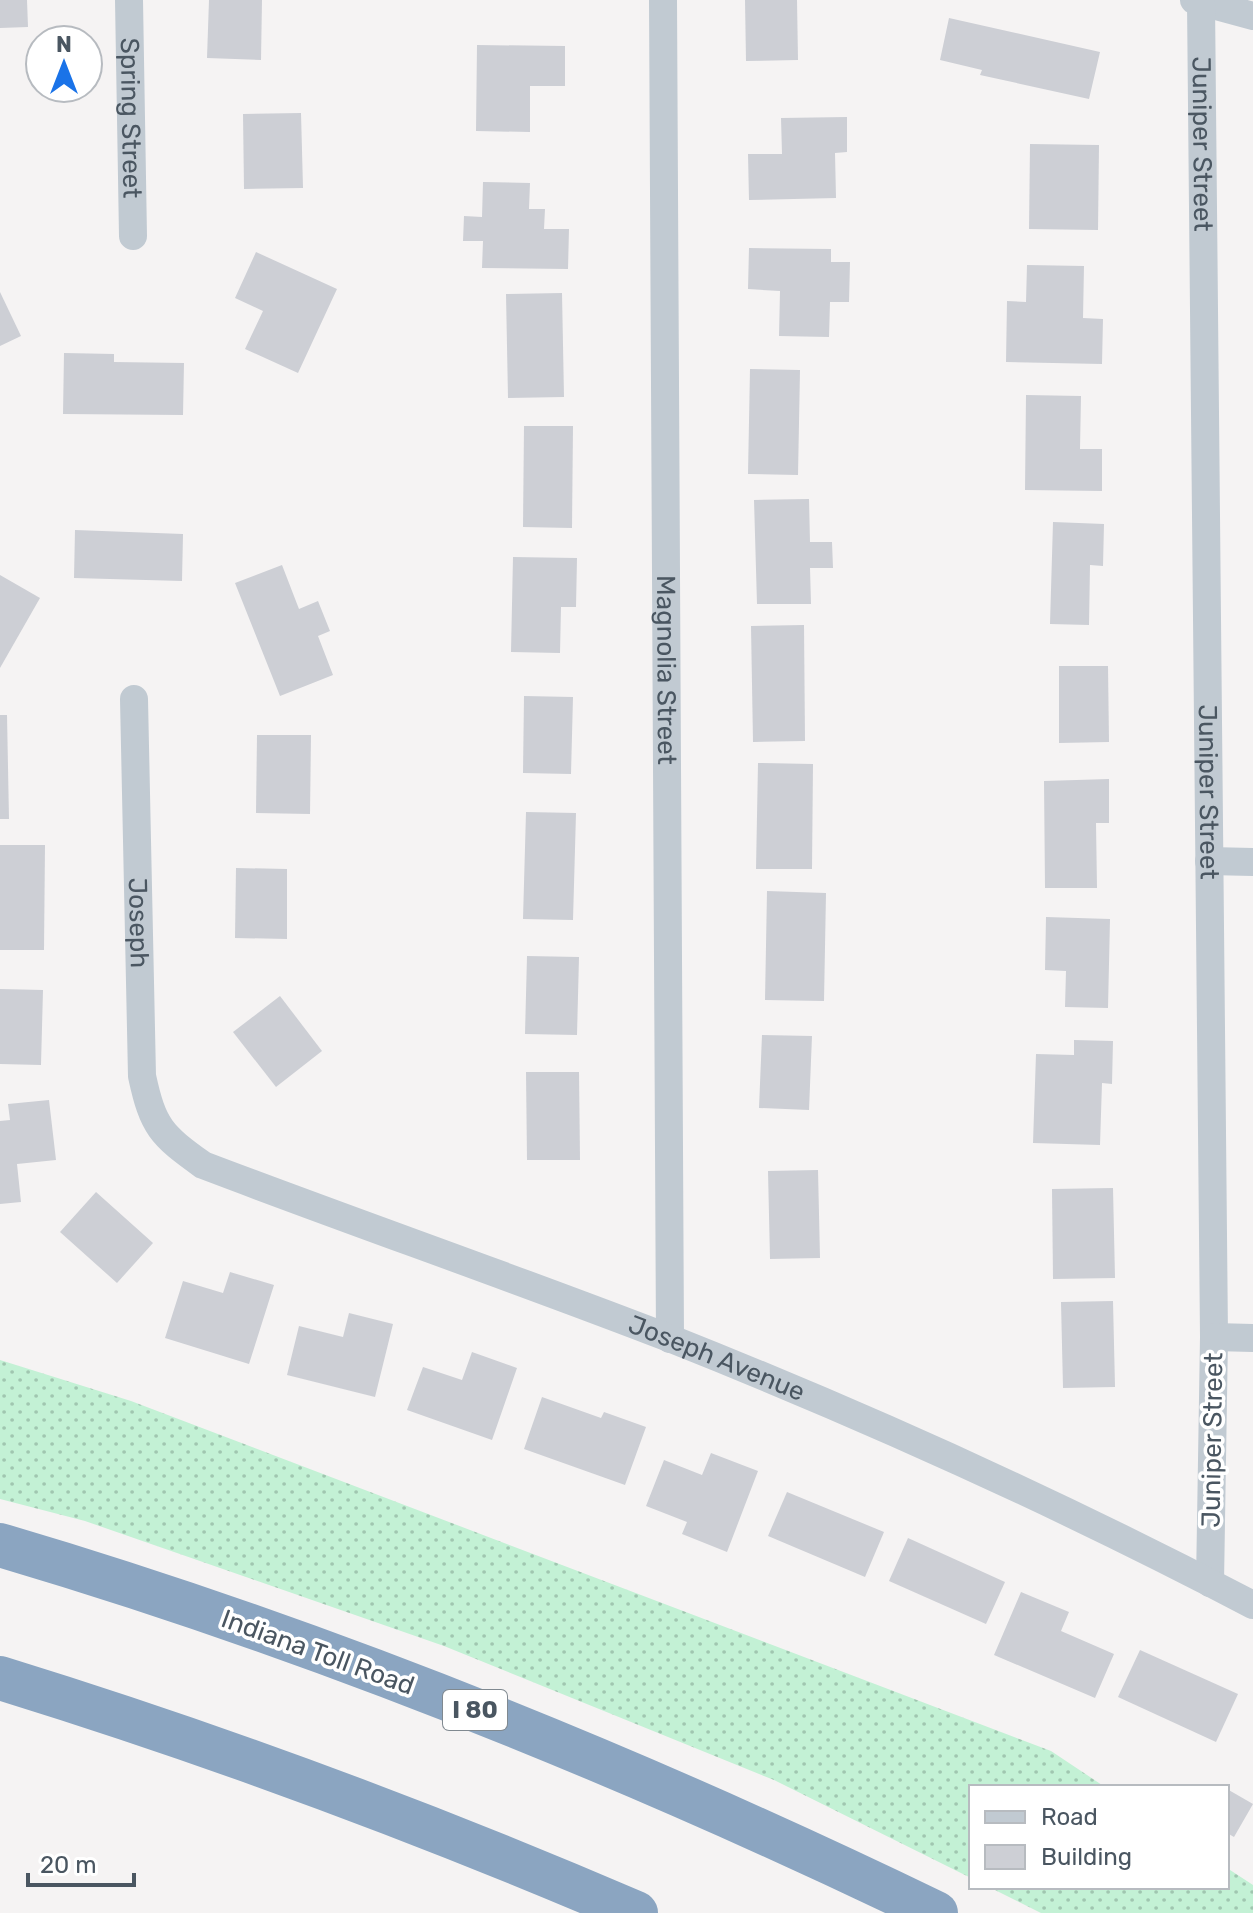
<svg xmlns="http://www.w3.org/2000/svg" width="1253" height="1913" viewBox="0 0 1253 1913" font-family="Rubik,sans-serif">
<defs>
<pattern id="grass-dots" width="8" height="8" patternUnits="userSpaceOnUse" patternTransform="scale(2)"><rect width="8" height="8" fill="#c3f1d5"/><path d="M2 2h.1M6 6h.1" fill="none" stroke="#a0c6b0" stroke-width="1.8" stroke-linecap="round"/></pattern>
</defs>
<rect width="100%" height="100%" fill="#f5f3f3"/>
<!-- grass -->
<g fill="url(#grass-dots)">
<path d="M 0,1360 L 131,1401 L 1051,1751 L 1105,1787 L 971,1787 L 971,1878 L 774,1780 L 444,1646 L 85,1521 L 0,1499 Z"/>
<path d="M 1227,1868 L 1253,1885 L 1253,1913 L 1041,1913 L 989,1887 L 1227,1887 Z"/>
</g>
<!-- building -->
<g fill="#cdcfd5">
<path d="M 0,0 L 27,0 L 28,27 L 0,28 Z"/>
<path d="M 209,0 L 262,0 L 261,60 L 207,58 Z"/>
<path d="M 745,0 L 797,0 L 798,60 L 746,61 Z"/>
<path d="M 949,18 L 1100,52 L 1089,99 L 980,75 L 982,70 L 940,60 Z"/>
<path d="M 477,45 L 565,46 L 565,86 L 530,86 L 530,132 L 476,131 Z"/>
<path d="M 301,113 L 303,188 L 244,189 L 243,114 Z"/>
<path d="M 847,117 L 847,152 L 835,153 L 836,198 L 749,200 L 748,154 L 782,154 L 781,118 Z"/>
<path d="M 1030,144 L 1099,145 L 1098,230 L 1029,229 Z"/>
<path d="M 483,182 L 530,183 L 529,209 L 545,209 L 544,229 L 569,229 L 568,269 L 482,268 L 483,241 L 463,241 L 464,216 L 482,217 Z"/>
<path d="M 749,248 L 831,249 L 831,262 L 850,262 L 849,302 L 830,302 L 829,337 L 779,336 L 780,291 L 748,289 Z"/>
<path d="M 256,252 L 337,289 L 298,373 L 245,349 L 263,311 L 235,298 Z"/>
<path d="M 1027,265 L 1084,266 L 1083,318 L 1103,319 L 1102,364 L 1006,362 L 1007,301 L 1026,302 Z"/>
<path d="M 0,292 L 21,336 L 0,346 Z"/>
<path d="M 562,293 L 564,397 L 508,398 L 506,294 Z"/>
<path d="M 64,353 L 114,354 L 114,362 L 184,363 L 183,415 L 63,414 Z"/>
<path d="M 750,369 L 800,370 L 798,475 L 748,474 Z"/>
<path d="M 1026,395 L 1081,396 L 1080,449 L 1102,449 L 1102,491 L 1025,490 Z"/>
<path d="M 524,426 L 573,426 L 572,528 L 523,527 Z"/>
<path d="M 809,499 L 810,542 L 832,542 L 833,568 L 810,568 L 811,604 L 757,604 L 754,500 Z"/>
<path d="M 1053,522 L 1104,524 L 1103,566 L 1090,565 L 1089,625 L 1050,624 Z"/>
<path d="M 75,530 L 183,534 L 182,581 L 74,578 Z"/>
<path d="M 513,557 L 577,558 L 576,607 L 561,607 L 560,653 L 511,652 Z"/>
<path d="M 282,565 L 299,609 L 318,601 L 330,631 L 318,636 L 333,675 L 280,696 L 235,583 Z"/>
<path d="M 0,575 L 40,598 L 0,668 Z"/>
<path d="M 804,625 L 805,741 L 753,742 L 751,626 Z"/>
<path d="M 1059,666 L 1108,666 L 1109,742 L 1059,743 Z"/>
<path d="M 524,696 L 573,697 L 571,774 L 523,773 Z"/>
<path d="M 0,715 L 7,715 L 9,819 L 0,819 Z"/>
<path d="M 257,735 L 311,735 L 310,814 L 256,813 Z"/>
<path d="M 758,763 L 813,764 L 812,869 L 756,869 Z"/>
<path d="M 1109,779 L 1109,823 L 1096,823 L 1097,888 L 1045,888 L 1044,781 Z"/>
<path d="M 526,812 L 576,813 L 573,920 L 523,919 Z"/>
<path d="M 0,845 L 45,845 L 44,950 L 0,950 Z"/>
<path d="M 236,868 L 287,869 L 287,939 L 235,938 Z"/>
<path d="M 767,891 L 826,893 L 824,1001 L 765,1000 Z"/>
<path d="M 1046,917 L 1110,919 L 1108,1008 L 1065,1007 L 1066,971 L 1045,970 Z"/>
<path d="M 527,956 L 579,957 L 577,1035 L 525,1034 Z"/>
<path d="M 0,989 L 43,990 L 41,1065 L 0,1064 Z"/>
<path d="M 280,996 L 322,1051 L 276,1087 L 233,1032 Z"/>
<path d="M 762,1035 L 812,1036 L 809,1110 L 759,1108 Z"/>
<path d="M 1074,1040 L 1113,1041 L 1112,1084 L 1102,1083 L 1100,1145 L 1033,1143 L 1036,1054 L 1074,1055 Z"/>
<path d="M 526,1072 L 579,1072 L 580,1160 L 527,1160 Z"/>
<path d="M 49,1100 L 56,1160 L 17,1164 L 21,1202 L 0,1204 L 0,1121 L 10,1120 L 8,1104 Z"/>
<path d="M 818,1170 L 820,1258 L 770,1259 L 768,1171 Z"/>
<path d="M 1113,1188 L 1115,1278 L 1053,1279 L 1052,1189 Z"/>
<path d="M 96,1192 L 153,1243 L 117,1283 L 60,1232 Z"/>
<path d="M 230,1272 L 274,1285 L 249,1364 L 165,1338 L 183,1281 L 223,1293 Z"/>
<path d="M 1113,1301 L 1115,1387 L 1063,1388 L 1061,1302 Z"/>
<path d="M 349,1313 L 393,1324 L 375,1397 L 287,1375 L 299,1326 L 343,1337 Z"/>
<path d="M 472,1352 L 517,1368 L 492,1440 L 407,1410 L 423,1367 L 462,1380 Z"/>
<path d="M 542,1397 L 601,1418 L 604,1412 L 646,1427 L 625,1485 L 524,1449 Z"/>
<path d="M 711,1453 L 758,1471 L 727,1552 L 682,1534 L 687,1522 L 646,1506 L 664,1460 L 702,1475 Z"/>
<path d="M 787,1492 L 884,1532 L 865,1577 L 768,1536 Z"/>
<path d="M 908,1538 L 1005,1582 L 986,1624 L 889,1581 Z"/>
<path d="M 1021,1592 L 1069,1612 L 1061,1631 L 1114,1654 L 1095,1698 L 994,1655 Z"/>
<path d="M 1140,1650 L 1238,1694 L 1216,1742 L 1118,1697 Z"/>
<path d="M 1227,1789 L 1253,1804 L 1234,1837 L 1227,1833 Z"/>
</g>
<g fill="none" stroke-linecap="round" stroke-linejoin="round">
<!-- street -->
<g stroke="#c1cad2" stroke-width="28">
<path id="s1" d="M 129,0 L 133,236"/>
<path id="s2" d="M 663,0 L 670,1339"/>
<path d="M 1194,0 L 1253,16"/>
<path id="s3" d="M 1201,2 L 1214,1337 L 1210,1583"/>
<path id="s4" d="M 134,699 L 142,1076 C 153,1127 161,1135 203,1165 C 358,1224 514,1278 669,1338 C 868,1417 1064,1506 1253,1605"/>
<path d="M 1209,861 L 1253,862"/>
<path d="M 1214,1337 L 1253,1338"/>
</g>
<!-- highway -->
<g stroke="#8ba5c1" stroke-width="44">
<path d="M 0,1545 C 322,1640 634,1767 936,1913"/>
<path d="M 0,1678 C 217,1745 427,1823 636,1913"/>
</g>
</g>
<g text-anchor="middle" stroke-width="7" stroke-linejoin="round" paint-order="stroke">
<!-- shield labels -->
<rect fill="#fff" stroke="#808990" stroke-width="2" x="443" y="1690" width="64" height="40" rx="6"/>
<g font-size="24" font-weight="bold" fill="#4a5661">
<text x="475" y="1718">I 80</text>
</g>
<!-- street labels -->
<g font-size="26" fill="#4a5661" stroke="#fff">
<text dy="9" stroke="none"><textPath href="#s1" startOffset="118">Spring Street</textPath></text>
<text dy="9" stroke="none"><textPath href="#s3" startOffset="142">Juniper Street</textPath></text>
<text dy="9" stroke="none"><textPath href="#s2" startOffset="670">Magnolia Street</textPath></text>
<text dy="9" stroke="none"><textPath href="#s3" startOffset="790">Juniper Street</textPath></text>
<text dy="9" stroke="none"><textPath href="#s4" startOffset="224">Joseph</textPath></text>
<text dy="9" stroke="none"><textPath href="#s4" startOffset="1038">Joseph Avenue</textPath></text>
<text transform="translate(1212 1440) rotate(-89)" y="9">Juniper Street</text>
<text transform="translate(318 1652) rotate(20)" y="9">Indiana Toll Road</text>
</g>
</g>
<!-- legend -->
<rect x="969" y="1785" width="260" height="104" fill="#ffffff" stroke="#b7bbc0" stroke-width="2"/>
<rect x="985" y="1811" width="40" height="12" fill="#c1cad2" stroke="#b7bbc0" stroke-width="2"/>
<text x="1041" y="1825" font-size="24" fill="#4a5661">Road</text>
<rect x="985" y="1845" width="40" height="24" fill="#cdcfd5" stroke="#b7bbc0" stroke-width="2"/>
<text x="1041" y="1865" font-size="24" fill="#4a5661">Building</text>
<!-- north arrow -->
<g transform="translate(64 64)"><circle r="38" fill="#ffffff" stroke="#b7bbc0" stroke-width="2"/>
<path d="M0-6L14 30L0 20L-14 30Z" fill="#1a73e8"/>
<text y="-12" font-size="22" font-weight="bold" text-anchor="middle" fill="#4a5661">N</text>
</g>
<!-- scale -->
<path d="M28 1873v12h106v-12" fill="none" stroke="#4a5661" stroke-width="4"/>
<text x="40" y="1873" font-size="24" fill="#4a5661" stroke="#ffffff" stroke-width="6" paint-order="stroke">20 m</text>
</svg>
